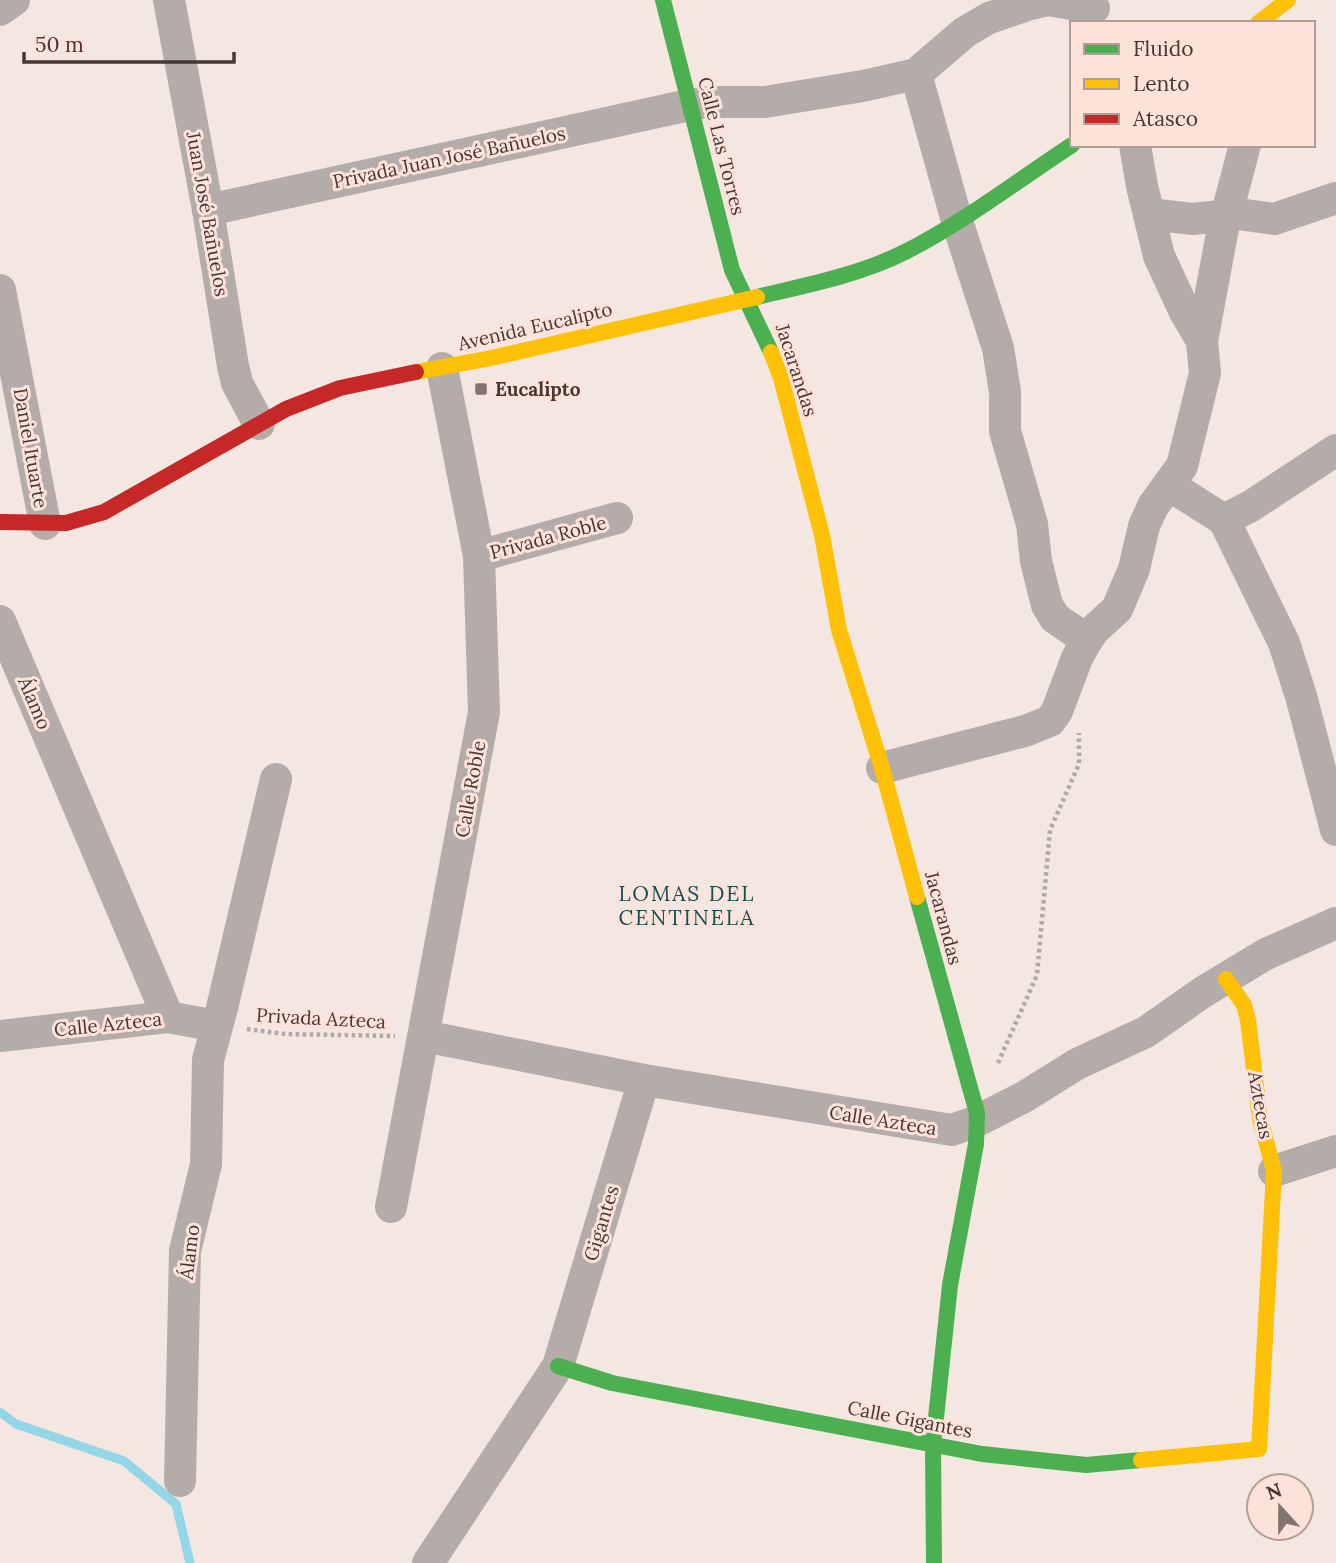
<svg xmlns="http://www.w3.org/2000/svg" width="1336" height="1563" viewBox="0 0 1336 1563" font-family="Lora,serif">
<rect width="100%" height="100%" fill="#f4e6e1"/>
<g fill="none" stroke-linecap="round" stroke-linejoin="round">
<!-- stream -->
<path stroke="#92d6e7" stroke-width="9" d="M 0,1412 L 16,1424 L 124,1461 L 176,1504 L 190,1563"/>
<!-- path -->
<g stroke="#b0aaa6" stroke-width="4.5" stroke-dasharray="3.5 3.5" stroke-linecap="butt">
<path d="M 247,1029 L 285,1034 L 395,1036"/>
<path d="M 998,1063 L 1037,975 L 1050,830 L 1079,764 L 1079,733"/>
</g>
<!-- street -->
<g stroke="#b3aca8" stroke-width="32">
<path d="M 169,0 L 208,210 L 233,366 L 237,383 L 259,424"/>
<path d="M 0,10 L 14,0"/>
<path d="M 916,74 L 957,221 L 998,348 L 1005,392 L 1005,431 L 1032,524 L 1036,561 L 1047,605 L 1055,618 L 1087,640"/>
<path d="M 208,210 L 689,105 L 709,102 L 765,102 L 863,86 L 916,74 L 965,32 L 989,18 L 1027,5 L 1048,0 L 1094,8"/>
<path d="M 1149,214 L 1193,219 L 1238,214 L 1274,219 L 1336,198"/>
<path d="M 0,290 L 45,524"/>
<path d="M 1202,341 L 1223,228 L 1245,145"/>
<path d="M 1169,485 L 1224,520 L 1284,643 L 1301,696 L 1336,830"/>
<path d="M 1224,520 L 1251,506 L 1336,450"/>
<path d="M 479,556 L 617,518"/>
<path d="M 0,621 L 168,1017"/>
<path d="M 882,768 L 1025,731 L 1050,721 L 1057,711 L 1077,658 L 1087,640 L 1094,630 L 1117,609 L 1134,569 L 1144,526 L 1153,506 L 1182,466 L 1205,373 L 1202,341 L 1185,312 L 1159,256 L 1142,186 L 1135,145"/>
<path d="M 0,1036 L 168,1017 L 216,1026"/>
<path d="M 424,1036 L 644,1080 L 952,1130 L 977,1121 L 1024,1097 L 1077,1064 L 1146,1032 L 1203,992 L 1266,954 L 1336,923"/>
<path d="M 1274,1171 L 1336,1151"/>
<path d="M 391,1207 L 484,712 L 479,556 L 442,368"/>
<path d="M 180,1481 L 185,1251 L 206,1164 L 208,1060 L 222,1008 L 276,779"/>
<path d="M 428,1563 L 558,1366 L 644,1080"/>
</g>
<!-- fast -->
<g stroke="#4caf50" stroke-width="16">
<path d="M 663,0 L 732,270 L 771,352"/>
<path d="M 757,297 C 807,285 859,275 905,252 C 964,222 1017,181 1072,145"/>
<path d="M 917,897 L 977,1113 L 976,1144 L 950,1285 L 933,1446 L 934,1563"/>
<path d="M 558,1366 L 612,1383 L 982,1454 L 1086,1465 L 1141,1460"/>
</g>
<!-- slow -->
<g stroke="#ffc107" stroke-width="16">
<path d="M 1258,23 L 1288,0"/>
<path d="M 771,352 L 781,378 L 822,535 L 839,630 L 882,768 L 917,897"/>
<path d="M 416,372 L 491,358 L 757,297"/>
<path d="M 1141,1460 L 1259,1449 L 1274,1171 L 1260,1119 L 1248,1020 L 1244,1005 L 1226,979"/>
</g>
<!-- jam -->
<path stroke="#c62828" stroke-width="16" d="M 0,522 L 66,523 L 104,512 L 286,409 L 340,388 L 416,372"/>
</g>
<!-- markers -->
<rect fill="#827571" stroke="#fce2d9" stroke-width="2.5" x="474" y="382" width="14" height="14" rx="3.5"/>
<g text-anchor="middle" stroke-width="6" stroke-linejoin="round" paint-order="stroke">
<!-- street labels -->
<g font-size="19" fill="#453834" stroke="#fce2d9">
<text transform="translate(722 146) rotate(76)" y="7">Calle Las Torres</text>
<text transform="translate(449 157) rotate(-12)" y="7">Privada Juan José Bañuelos</text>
<text transform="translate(208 214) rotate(80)" y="7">Juan José Bañuelos</text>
<text transform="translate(535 326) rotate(-13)" y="7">Avenida Eucalipto</text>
<text transform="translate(797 370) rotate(72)" y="7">Jacarandas</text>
<text transform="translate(31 448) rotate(80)" y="7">Daniel Ituarte</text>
<text transform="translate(548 537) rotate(-15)" y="7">Privada Roble</text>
<text transform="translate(35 703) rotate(67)" y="7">Álamo</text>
<text transform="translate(470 789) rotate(-80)" y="7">Calle Roble</text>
<text transform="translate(944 918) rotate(75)" y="7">Jacarandas</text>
<text transform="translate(321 1018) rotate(3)" y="7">Privada Azteca</text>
<text transform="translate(108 1024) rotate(-6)" y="7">Calle Azteca</text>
<text transform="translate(1261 1105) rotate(80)" y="7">Aztecas</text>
<text transform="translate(883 1120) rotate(9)" y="7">Calle Azteca</text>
<text transform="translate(601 1223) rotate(-73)" y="7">Gigantes</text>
<text transform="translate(189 1252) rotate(-83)" y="7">Álamo</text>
<text transform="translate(910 1419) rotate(11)" y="7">Calle Gigantes</text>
</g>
<!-- poi labels -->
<g font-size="19" font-weight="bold" fill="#453834" stroke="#fce2d9" text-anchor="start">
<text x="495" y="396">Eucalipto</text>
</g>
<!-- neighbourhood labels -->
<g font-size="21" letter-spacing="2" fill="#104e53" stroke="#fce2d9">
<text x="687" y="901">LOMAS DEL<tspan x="687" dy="24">CENTINELA</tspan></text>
</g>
</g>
<!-- legend -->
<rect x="1070" y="21" width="245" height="126" fill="#fce2d9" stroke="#b39e97" stroke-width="2"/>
<rect x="1084" y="44" width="35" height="10" fill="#4caf50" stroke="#b39e97" stroke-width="2"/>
<text x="1133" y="56" font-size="21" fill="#453834">Fluido</text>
<rect x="1084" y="79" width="35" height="10" fill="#ffc107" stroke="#b39e97" stroke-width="2"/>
<text x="1133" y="91" font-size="21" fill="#453834">Lento</text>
<rect x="1084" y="114" width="35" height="10" fill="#c62828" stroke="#b39e97" stroke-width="2"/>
<text x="1133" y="126" font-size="21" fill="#453834">Atasco</text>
<!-- north arrow -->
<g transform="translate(1280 1507) rotate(339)"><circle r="33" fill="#fce2d9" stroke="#b39e97" stroke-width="2"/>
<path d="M0-5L12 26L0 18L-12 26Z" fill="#827571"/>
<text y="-10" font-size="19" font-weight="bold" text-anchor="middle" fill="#453834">N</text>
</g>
<!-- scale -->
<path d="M24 52v10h210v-10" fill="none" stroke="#453834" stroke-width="3.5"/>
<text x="35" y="52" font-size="21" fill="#453834" stroke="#fce2d9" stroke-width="5" paint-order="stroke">50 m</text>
</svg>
